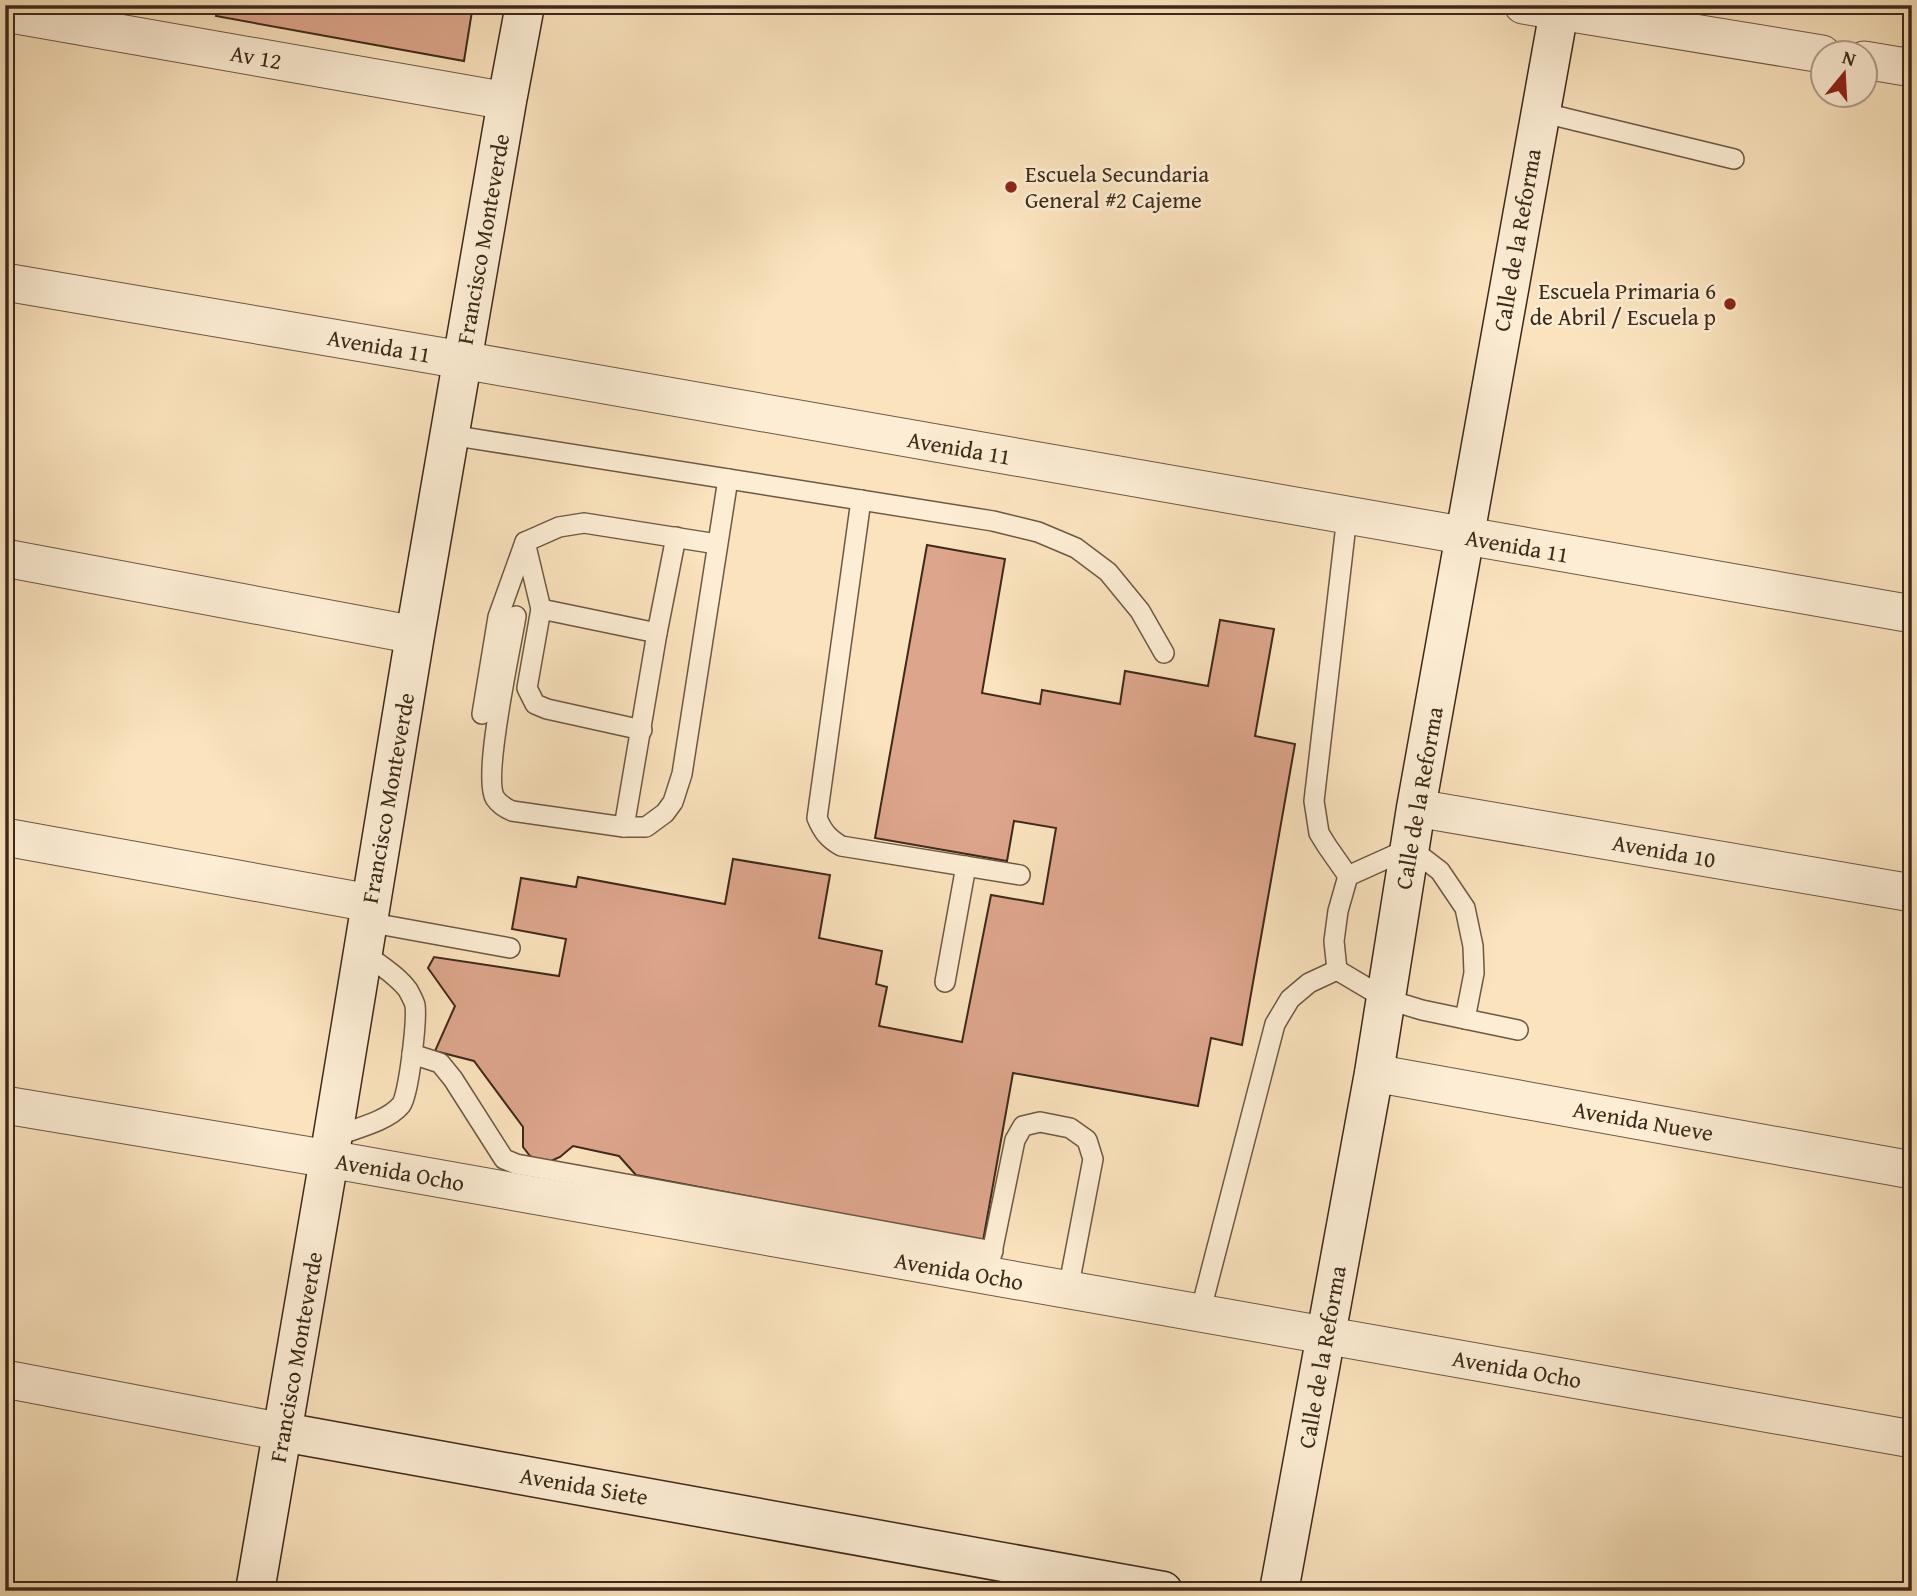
<svg xmlns="http://www.w3.org/2000/svg" width="1917" height="1596" viewBox="0 0 1917 1596" font-family="'Gentium Book Plus',serif">
<rect width="100%" height="100%" fill="#fae3bd"/>
<filter id="stains"><feTurbulence type="fractalNoise" baseFrequency=".00286" numOctaves="4"/><feColorMatrix values="0 0 0 0 .2 0 0 0 0 .09 0 0 0 0 .02 0 0 0 .5 -.17"/></filter>
<radialGradient id="worn" r=".72"><stop offset=".6" stop-color="#630" stop-opacity="0"/><stop offset="1" stop-color="#630" stop-opacity=".3"/></radialGradient>
<!-- building -->
<g fill="#dda58b" stroke="#3e291a" stroke-width="2">
<path d="M 219,5 L 473,5 L 464,61 L 216,16 Z"/>
<path d="M 927,545 L 1005,559 L 982,693 L 1040,704 L 1042,690 L 1120,704 L 1125,671 L 1208,686 L 1220,620 L 1274,629 L 1255,736 L 1295,744 L 1242,1045 L 1211,1038 L 1198,1106 L 1013,1073 L 983,1241 L 636,1175 L 619,1156 L 573,1146 L 560,1157 L 551,1161 L 540,1161 L 530,1156 L 523,1147 L 523,1127 L 474,1061 L 435,1051 L 455,1006 L 428,968 L 434,957 L 559,976 L 566,939 L 512,929 L 521,878 L 576,887 L 578,877 L 725,904 L 733,859 L 830,875 L 819,938 L 882,951 L 876,984 L 887,987 L 879,1026 L 962,1042 L 991,895 L 1043,904 L 1056,828 L 1014,821 L 1007,861 L 875,838 Z"/>
</g>
<g fill="none" stroke-linecap="round" stroke-linejoin="round">
<!-- lane casing -->
<g stroke="#6d5843" stroke-width="22">
<g id="lane">
<path d="M 1540,112 L 1734,159"/>
<path d="M 450,435 L 993,521 L 1038,532 L 1076,548 L 1108,572 L 1140,611 L 1164,653"/>
<path d="M 861,500 L 817,818 C 823,832 828,838 841,846 L 1020,875"/>
<path d="M 1347,516 L 1314,801 L 1319,833 L 1327,846 L 1348,876"/>
<path d="M 525,542 L 541,609 L 657,633"/>
<path d="M 541,609 L 527,688 L 535,704 L 547,709 L 642,730"/>
<path d="M 516,616 C 511,648 482,776 495,798 C 499,804 505,808 512,811 L 624,827 L 646,827 L 665,813 L 673,802 L 682,774 L 728,479"/>
<path d="M 482,714 L 498,617 L 525,542 L 559,527 L 584,523 L 717,544"/>
<path d="M 624,827 L 657,633 L 676,537"/>
<path d="M 1410,848 L 1440,871 L 1465,908 L 1473,946 L 1474,973 L 1465,1019 L 1422,1010 L 1386,999 L 1337,970 L 1334,941 L 1338,911 L 1348,876 Z"/>
<path d="M 367,922 L 510,948"/>
<path d="M 945,982 L 966,866"/>
<path d="M 1465,1019 L 1518,1030"/>
<path d="M 412,1054 L 440,1063 L 453,1079 L 504,1159 L 516,1164 L 993,1251"/>
<path d="M 333,1137 C 353,1129 387,1122 401,1105 C 409,1095 417,1020 415,1005 C 414,1001 410,994 408,990 C 397,975 378,964 363,952"/>
<path d="M 990,1262 L 1015,1140 L 1023,1126 L 1040,1122 L 1070,1128 L 1087,1140 L 1093,1159 L 1068,1290"/>
<path d="M 1200,1313 L 1275,1024 L 1290,999 L 1309,983 L 1337,970"/>
</g>
</g>
<!-- street casing -->
<g stroke="#6d5843" stroke-width="39">
<g id="street">
<path d="M 1523,5 L 1822,54"/>
<path d="M 5,13 L 507,101"/>
<path d="M 1864,60 L 1912,68"/>
<path d="M 5,282 L 462,360 L 1912,614"/>
<path d="M 5,558 L 415,635"/>
<path d="M 1416,808 L 1912,893"/>
<path d="M 5,837 L 370,903"/>
<path d="M 1374,1073 L 1912,1170"/>
<path d="M 5,1105 L 329,1159 L 1912,1439"/>
<path d="M 5,1379 L 283,1432"/>
</g>
</g>
<!-- secondary casing -->
<g stroke="#3e291a" stroke-width="41">
<g id="secondary">
<path d="M 283,1432 L 1163,1591"/>
<path d="M 255,1591 L 329,1159 L 415,635 L 507,101 L 525,5"/>
<path d="M 1279,1591 L 1374,1073 L 1416,808 L 1560,5"/>
</g>
</g>
<!-- lane -->
<use href="#lane" stroke="#fcedd4" stroke-width="19"/>
<!-- street -->
<use href="#street" stroke="#fcedd4" stroke-width="37"/>
<!-- secondary -->
<use href="#secondary" stroke="#fcedd4" stroke-width="38"/>
</g>
<!-- markers -->
<g fill="#8f2418" stroke="#fcedd4" stroke-width="2.5">
<circle cx="1011" cy="187" r="7"/>
<circle cx="1730" cy="304" r="7"/>
</g>
<g text-anchor="middle" stroke-width="5" stroke-linejoin="round" paint-order="stroke">
<!-- street labels -->
<g font-size="23" fill="#3e291a" stroke="#fcedd4">
<text transform="translate(256 57) rotate(10)" y="8">Av 12</text>
<text transform="translate(483 239) rotate(-80)" y="8">Francisco Monteverde</text>
<text transform="translate(1517 240) rotate(-80)" y="8">Calle de la Reforma</text>
<text transform="translate(379 346) rotate(10)" y="8">Avenida 11</text>
<text transform="translate(959 448) rotate(10)" y="8">Avenida 11</text>
<text transform="translate(1517 546) rotate(10)" y="8">Avenida 11</text>
<text transform="translate(388 798) rotate(-80)" y="8">Francisco Monteverde</text>
<text transform="translate(1419 798) rotate(-80)" y="8">Calle de la Reforma</text>
<text transform="translate(1664 851) rotate(10)" y="8">Avenida 10</text>
<text transform="translate(1643 1121) rotate(10)" y="8">Avenida Nueve</text>
<text transform="translate(400 1172) rotate(10)" y="8">Avenida Ocho</text>
<text transform="translate(959 1271) rotate(10)" y="8">Avenida Ocho</text>
<text transform="translate(296 1357) rotate(-80)" y="8">Francisco Monteverde</text>
<text transform="translate(1322 1357) rotate(-80)" y="8">Calle de la Reforma</text>
<text transform="translate(1517 1369) rotate(10)" y="8">Avenida Ocho</text>
<text transform="translate(584 1486) rotate(10)" y="8">Avenida Siete</text>
</g>
<!-- poi labels -->
<g font-size="23" fill="#3e291a" stroke="#fcedd4" text-anchor="start">
<text x="1025" y="182">Escuela Secundaria<tspan x="1025" dy="26">General #2 Cajeme</tspan></text>
<text x="1716" y="299" text-anchor="end">Escuela Primaria 6<tspan x="1716" dy="26">de Abril / Escuela p</tspan></text>
</g>
</g>
<!-- margin -->
<rect width="1917" height="1596" fill="none" stroke="#fae3bd" stroke-width="28"/>
<rect x="7" y="7" width="1903" height="1582" fill="none" stroke="#3e291a" stroke-width="3.5"/>
<rect x="14" y="14" width="1889" height="1568" fill="none" stroke="#3e291a" stroke-width="2"/>
<!-- north arrow -->
<g transform="translate(1844 74) rotate(18)"><circle r="33" fill="#fcedd4" stroke="#b09f8a" stroke-width="2"/>
<path d="M0-5L12 26L0 18L-12 26Z" fill="#8f2418"/>
<text y="-10" font-size="19" font-weight="bold" text-anchor="middle" fill="#3e291a">N</text>
</g>
<rect width="100%" height="100%" filter="url(#stains)"/>
<rect width="100%" height="100%" fill="url(#worn)"/>
</svg>
